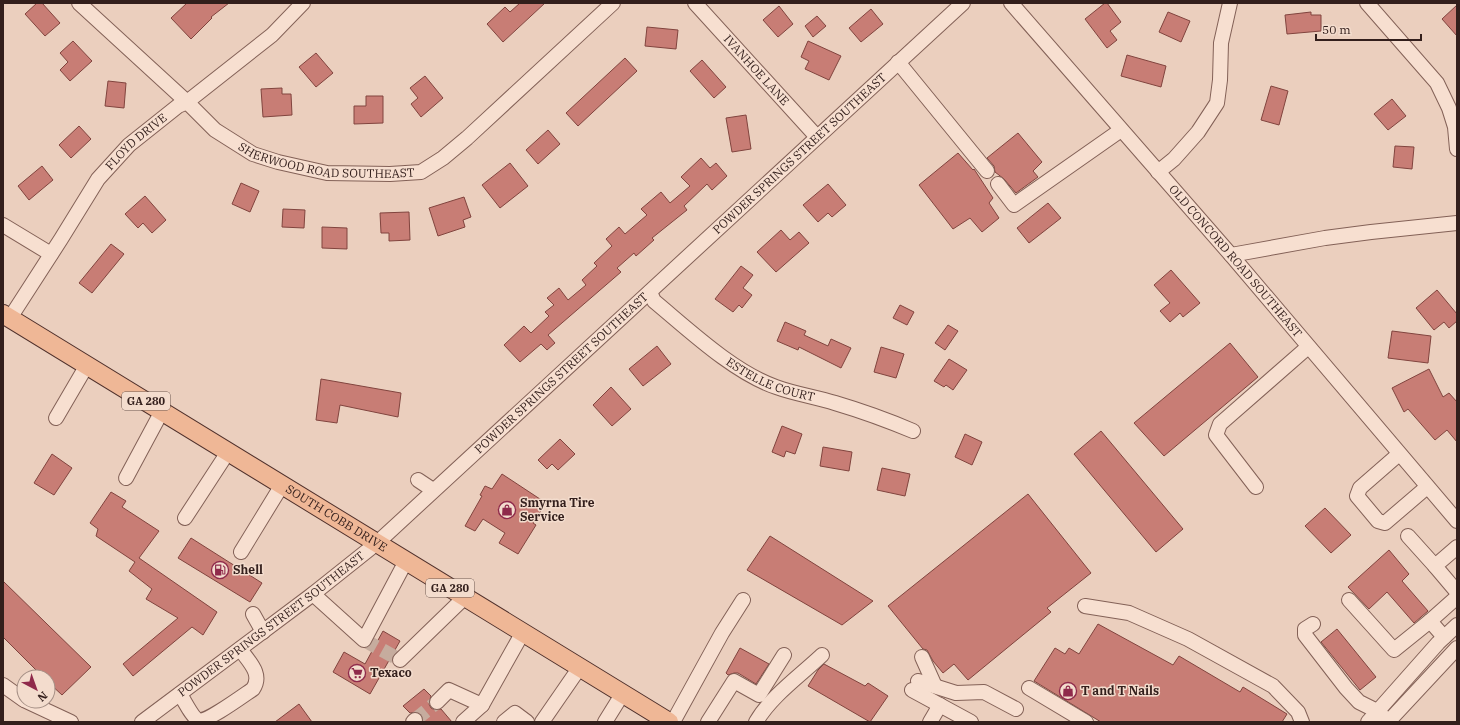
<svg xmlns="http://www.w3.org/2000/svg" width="1460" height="725" viewBox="0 0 1460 725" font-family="'IBM Plex Serif',serif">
<rect width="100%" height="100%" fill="#ebcfbe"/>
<!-- building -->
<g fill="#c87d75" stroke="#81443e">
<path d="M 37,3 L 42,3 L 60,23 L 45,36 L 25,14 Z"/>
<path d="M 187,3 L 229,3 L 211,17 L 212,18 L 191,39 L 171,18 Z"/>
<path d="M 520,3 L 545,3 L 503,42 L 487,24 L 505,7 L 510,12 Z"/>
<path d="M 1105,3 L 1107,3 L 1121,22 L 1110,31 L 1117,40 L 1107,48 L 1085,19 Z"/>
<path d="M 1457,5 L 1457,36 L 1442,19 Z"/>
<path d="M 779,6 L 793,24 L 778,37 L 763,20 Z"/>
<path d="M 871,9 L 883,24 L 861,42 L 849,28 Z"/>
<path d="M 1168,12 L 1190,21 L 1181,42 L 1159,32 Z"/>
<path d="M 1311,12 L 1311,15 L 1321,15 L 1321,31 L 1287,34 L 1285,15 Z"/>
<path d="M 817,16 L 826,26 L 813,37 L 805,26 Z"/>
<path d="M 647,27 L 678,30 L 676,49 L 645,46 Z"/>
<path d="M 73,41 L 92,61 L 70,81 L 60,70 L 68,62 L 60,53 Z"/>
<path d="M 808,41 L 841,56 L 829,80 L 805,69 L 809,61 L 801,57 Z"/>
<path d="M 316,53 L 333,73 L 316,87 L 299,67 Z"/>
<path d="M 1127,55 L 1166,66 L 1161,87 L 1121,76 Z"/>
<path d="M 625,58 L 637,71 L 578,126 L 566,113 Z"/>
<path d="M 702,60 L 726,87 L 714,98 L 690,71 Z"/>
<path d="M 425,76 L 443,98 L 421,117 L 411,104 L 418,98 L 410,88 Z"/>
<path d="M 108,81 L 126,83 L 124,108 L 105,106 Z"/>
<path d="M 1271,86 L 1288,91 L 1279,125 L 1261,120 Z"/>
<path d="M 282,88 L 282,94 L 291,94 L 292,115 L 263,117 L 261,89 Z"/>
<path d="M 366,96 L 383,96 L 383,123 L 354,124 L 354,106 L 366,106 Z"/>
<path d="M 1392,99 L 1406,116 L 1388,130 L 1374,114 Z"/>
<path d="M 746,115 L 751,149 L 732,152 L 726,118 Z"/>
<path d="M 79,126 L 91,139 L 71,158 L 59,145 Z"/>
<path d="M 548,130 L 560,144 L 538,164 L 526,150 Z"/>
<path d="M 1018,133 L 1042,162 L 1033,171 L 1038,177 L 1016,193 L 1004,179 L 995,172 L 994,166 L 987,158 Z"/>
<path d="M 1395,146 L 1414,147 L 1412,169 L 1393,167 Z"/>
<path d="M 958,153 L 973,170 L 974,169 L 993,198 L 989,203 L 999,218 L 982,232 L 970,218 L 953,229 L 919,185 Z"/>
<path d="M 701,158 L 710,168 L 716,163 L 727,176 L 712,190 L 707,184 L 684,206 L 687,210 L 652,238 L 654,240 L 636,256 L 634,253 L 617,268 L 621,272 L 548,335 L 555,343 L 547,350 L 541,344 L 520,362 L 504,345 L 524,326 L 531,333 L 549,316 L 545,312 L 554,305 L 547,298 L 559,288 L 568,300 L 586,285 L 582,280 L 597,266 L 594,263 L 612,246 L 606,239 L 619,227 L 625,234 L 647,215 L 641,209 L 661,192 L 670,203 L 690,186 L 681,177 Z"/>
<path d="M 510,163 L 528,186 L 500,208 L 482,185 Z"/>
<path d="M 42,166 L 53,180 L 29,200 L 18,186 Z"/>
<path d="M 241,183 L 259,191 L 250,212 L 232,204 Z"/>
<path d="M 828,184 L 846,205 L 832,217 L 828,213 L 818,222 L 803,205 Z"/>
<path d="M 145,196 L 166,220 L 152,233 L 143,223 L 138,228 L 125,214 Z"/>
<path d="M 464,197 L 471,217 L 463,220 L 465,227 L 438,236 L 429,208 Z"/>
<path d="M 1048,203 L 1061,218 L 1029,243 L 1017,228 Z"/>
<path d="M 283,209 L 305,210 L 304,228 L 282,227 Z"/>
<path d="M 409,212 L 410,240 L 389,241 L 389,233 L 381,233 L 380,213 Z"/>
<path d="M 322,227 L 347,228 L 347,249 L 322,248 Z"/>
<path d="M 781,230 L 790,240 L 799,232 L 809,243 L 776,272 L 757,252 Z"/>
<path d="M 111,244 L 124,254 L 92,293 L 79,283 Z"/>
<path d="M 741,266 L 753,275 L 743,288 L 752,295 L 742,308 L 739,305 L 733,312 L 715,299 Z"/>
<path d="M 1171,270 L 1200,303 L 1183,317 L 1180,313 L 1170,322 L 1160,311 L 1170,303 L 1154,285 Z"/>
<path d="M 1437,290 L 1457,314 L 1457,321 L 1449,328 L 1444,322 L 1434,330 L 1416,308 Z"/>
<path d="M 900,305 L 914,312 L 907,325 L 893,318 Z"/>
<path d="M 785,322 L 806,331 L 804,335 L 828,346 L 831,339 L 851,348 L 841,368 L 799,347 L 798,350 L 777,341 Z"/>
<path d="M 948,325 L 958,331 L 945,350 L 935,343 Z"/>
<path d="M 1392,331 L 1431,336 L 1428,363 L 1388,358 Z"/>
<path d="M 1230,343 L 1258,377 L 1164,456 L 1134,423 Z"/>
<path d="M 657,346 L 671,364 L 643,386 L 629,369 Z"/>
<path d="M 881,347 L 904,354 L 896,378 L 874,372 Z"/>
<path d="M 949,359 L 967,370 L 953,390 L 946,385 L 944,387 L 934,381 Z"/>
<path d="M 1429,369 L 1443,397 L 1449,393 L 1457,402 L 1457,442 L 1447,430 L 1435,440 L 1408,409 L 1404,412 L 1392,388 Z"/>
<path d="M 321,379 L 401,393 L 398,417 L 340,405 L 337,423 L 316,420 Z"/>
<path d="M 611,387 L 631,409 L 612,426 L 593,405 Z"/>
<path d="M 782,426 L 802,434 L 795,454 L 786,451 L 784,457 L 772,452 Z"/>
<path d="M 1101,431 L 1183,529 L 1156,552 L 1074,454 Z"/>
<path d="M 965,434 L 982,442 L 972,465 L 955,457 Z"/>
<path d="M 560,439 L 575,454 L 558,470 L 552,464 L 547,469 L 538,460 Z"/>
<path d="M 823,447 L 852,452 L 849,471 L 820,466 Z"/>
<path d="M 52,454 L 72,468 L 54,495 L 34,483 Z"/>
<path d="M 882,468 L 910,474 L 905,496 L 877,490 Z"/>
<path d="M 502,474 L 546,503 L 533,523 L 536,525 L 518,554 L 499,543 L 505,533 L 483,519 L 475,531 L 465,526 L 482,496 L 480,495 L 485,486 L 492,489 Z"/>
<path d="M 111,492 L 126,501 L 122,507 L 159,531 L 139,558 L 217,612 L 203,635 L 192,627 L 133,676 L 123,664 L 178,618 L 146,599 L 152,589 L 129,571 L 135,562 L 96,536 L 98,529 L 90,523 Z"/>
<path d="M 1028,494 L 1091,573 L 1047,608 L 1051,612 L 968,680 L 954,664 L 943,673 L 933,661 L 927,650 L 923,649 L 888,606 Z"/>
<path d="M 1325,508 L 1351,535 L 1331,553 L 1305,526 Z"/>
<path d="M 770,536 L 873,601 L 842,625 L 747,570 Z"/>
<path d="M 191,538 L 262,583 L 250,602 L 178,558 Z"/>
<path d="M 1389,550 L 1409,574 L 1402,581 L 1428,611 L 1414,623 L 1387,592 L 1369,609 L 1348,587 Z"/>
<path d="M 3,581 L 91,667 L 62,695 L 48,682 L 48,677 L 43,677 L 3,637 Z"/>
<path d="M 1098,624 L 1173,665 L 1179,656 L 1240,692 L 1243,687 L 1287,714 L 1282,722 L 1101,722 L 1034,681 L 1055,648 L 1065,654 L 1069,648 L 1079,654 Z"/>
<path d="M 1337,629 L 1376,677 L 1360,690 L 1321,642 Z"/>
<path d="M 383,631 L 400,641 L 370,694 L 333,672 L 344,652 L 365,664 Z"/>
<path d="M 740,648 L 769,664 L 756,684 L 738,673 L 734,673 L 728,675 L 726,673 Z"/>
<path d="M 824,664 L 865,686 L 868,683 L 888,696 L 870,722 L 808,686 L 818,670 Z"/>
<path d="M 424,689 L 431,696 L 429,704 L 431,708 L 435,710 L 441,709 L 452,722 L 423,722 L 423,717 L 421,714 L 417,712 L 410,713 L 403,706 Z"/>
<path d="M 299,704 L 312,722 L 275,722 Z"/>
</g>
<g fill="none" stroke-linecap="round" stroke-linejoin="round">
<!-- minor-tunnel -->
<g stroke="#c6ac9e" stroke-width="14" stroke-dasharray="14 7" stroke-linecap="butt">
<path d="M 364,640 L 400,660"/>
<path d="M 415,720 L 437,702"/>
</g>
<!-- minor casing -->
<g stroke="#836157" stroke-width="16">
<g id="minor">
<path id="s1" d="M 79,3 L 187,102 L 215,130 L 253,154 L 278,162 L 327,173 L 390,174 L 421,172 L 443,158 L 467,138 L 613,3"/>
<path id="s2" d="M 695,3 L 817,137"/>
<path id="s3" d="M 1011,3 L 1231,255 L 1457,521"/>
<path d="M 1367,3 L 1437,83 L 1449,108 L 1455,127 L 1457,149"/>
<path d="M 898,62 L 987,171"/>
<path d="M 1158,172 L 1174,159 L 1198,132 L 1217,103 L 1220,80 L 1221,43 L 1230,3"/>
<path d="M 998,184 L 1014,205 L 1121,130"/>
<path d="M 3,225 L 51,254"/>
<path d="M 1231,255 L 1325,238 L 1371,232 L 1457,223"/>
<path id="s4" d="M 650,292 L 654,301 C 689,330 733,372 776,387 C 795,394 816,397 835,403 C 862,411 887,420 913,431"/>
<path id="s5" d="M 10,318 L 61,239 L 98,179 L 129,145 L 178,106 L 187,102 L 272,35 L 303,3"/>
<path d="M 56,418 L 87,365"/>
<path d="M 1399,454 L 1360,488 L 1357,496 L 1378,521 L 1385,523 L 1427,487"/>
<path d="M 126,478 L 162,411"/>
<path d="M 418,480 L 433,490"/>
<path d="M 1256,487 L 1216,435 L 1220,424 L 1308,347"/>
<path d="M 185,518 L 228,452"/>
<path d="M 1408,536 L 1435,566"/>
<path d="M 1457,547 L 1435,566 L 1457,592"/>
<path d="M 241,552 L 282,485"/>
<path d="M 313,594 L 364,640 L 406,561"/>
<path d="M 1349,600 L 1394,650 L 1430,621"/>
<path d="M 1085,606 L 1129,613 L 1188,639 L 1273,686 L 1298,712 L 1302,722"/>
<path d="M 253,614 L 263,632"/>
<path d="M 1313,624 L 1305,629 L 1305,635 L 1346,688 L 1359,702 L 1377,711 L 1389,722"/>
<path d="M 1444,637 L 1430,621 L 1457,597"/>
<path d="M 922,657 L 935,686"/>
<path d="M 400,660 L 465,597"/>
<path d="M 918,681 L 956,693 L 984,692 L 1016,709"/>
<path d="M 3,685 L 24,700"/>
<path d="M 1029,688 L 1086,722"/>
<path d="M 912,690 L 971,722"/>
<path d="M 180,694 C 184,700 192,717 198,720 C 206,723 244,695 253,689 C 263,674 249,662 240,649"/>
<path d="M 26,701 L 71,722"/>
<path d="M 437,702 L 449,690 L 482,705 L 463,722"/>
<path d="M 482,705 L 523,632"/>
<path id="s6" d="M 142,722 L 313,594 L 377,543 L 963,3"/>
<path d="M 413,722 L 415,720"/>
<path d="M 504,722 L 515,713 L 527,722"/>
<path d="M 542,722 L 580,667"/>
<path d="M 605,722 L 623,693"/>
<path d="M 673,722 L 722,633 L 743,600"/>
<path d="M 708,722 L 734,681 L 759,695 L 784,655"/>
<path d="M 756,722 C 771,696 801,675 822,655"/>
<path d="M 930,722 L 940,705"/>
<path d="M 1368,722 L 1438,643 L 1457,625"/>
<path d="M 1388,722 L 1457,648"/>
</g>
</g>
<!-- major casing -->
<g stroke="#50312c" stroke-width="20">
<g id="major">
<path id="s7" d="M 3,314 L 669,722"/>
</g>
</g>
<!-- minor -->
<use href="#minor" stroke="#f7dfd0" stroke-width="14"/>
<!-- major -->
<use href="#major" stroke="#efb796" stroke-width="18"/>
</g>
<!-- icons -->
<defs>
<g id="shop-ring" transform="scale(0.9)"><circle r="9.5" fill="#f3dccd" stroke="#8f2a4b" stroke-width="1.5"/><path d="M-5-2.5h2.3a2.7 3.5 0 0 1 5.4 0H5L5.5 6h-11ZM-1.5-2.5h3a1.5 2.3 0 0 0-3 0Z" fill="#8f2a4b"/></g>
<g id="fuel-ring" transform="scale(0.9)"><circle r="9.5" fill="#f3dccd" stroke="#8f2a4b" stroke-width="1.5"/><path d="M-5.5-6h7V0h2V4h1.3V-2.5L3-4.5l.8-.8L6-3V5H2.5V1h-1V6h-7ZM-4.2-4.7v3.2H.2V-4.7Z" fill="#8f2a4b"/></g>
<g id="supermarket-ring" transform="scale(0.9)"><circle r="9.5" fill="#f3dccd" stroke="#8f2a4b" stroke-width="1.5"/><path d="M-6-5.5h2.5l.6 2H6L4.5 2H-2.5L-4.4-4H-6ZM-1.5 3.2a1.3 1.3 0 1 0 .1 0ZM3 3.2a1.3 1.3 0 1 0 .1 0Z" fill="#8f2a4b"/></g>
</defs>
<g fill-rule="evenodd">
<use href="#shop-ring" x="507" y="510"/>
<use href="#fuel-ring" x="220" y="570"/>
<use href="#supermarket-ring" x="357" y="673"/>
<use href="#shop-ring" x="1068" y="691"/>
</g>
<g text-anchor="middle" stroke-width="3" stroke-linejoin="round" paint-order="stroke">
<!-- shield labels -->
<g fill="#f3dccd" stroke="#6d5851" stroke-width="1">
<rect x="122" y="392" width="48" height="18" rx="3"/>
<rect x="426" y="579" width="48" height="18" rx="3"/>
</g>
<g font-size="11" font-weight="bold" fill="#331f1c">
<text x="146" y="405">GA 280</text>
<text x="450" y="592">GA 280</text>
</g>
<!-- street labels -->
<g font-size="12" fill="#331f1c" stroke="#f3dccd">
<text dy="4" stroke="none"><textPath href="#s2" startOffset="91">IVANHOE LANE</textPath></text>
<text dy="4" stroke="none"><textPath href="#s5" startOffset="218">FLOYD DRIVE</textPath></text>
<text dy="4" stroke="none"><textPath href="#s6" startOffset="870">POWDER SPRINGS STREET SOUTHEAST</textPath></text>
<text dy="4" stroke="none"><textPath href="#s1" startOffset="305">SHERWOOD ROAD SOUTHEAST</textPath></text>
<text dy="4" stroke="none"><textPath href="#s3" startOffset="342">OLD CONCORD ROAD SOUTHEAST</textPath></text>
<text dy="4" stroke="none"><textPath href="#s6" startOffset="546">POWDER SPRINGS STREET SOUTHEAST</textPath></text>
<text dy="4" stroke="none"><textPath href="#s4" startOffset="152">ESTELLE COURT</textPath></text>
<text dy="4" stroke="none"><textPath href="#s7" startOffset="391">SOUTH COBB DRIVE</textPath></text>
<text dy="4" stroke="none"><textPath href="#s6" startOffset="162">POWDER SPRINGS STREET SOUTHEAST</textPath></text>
</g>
<!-- poi labels -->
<g font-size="12" font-weight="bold" fill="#331f1c" stroke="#f3dccd" text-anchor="start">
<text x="520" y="507">Smyrna Tire<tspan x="520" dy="14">Service</tspan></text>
<text x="233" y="574">Shell</text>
<text x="370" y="677">Texaco</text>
<text x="1081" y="695">T and T Nails</text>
</g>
</g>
<!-- border -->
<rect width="1460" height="725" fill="none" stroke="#331f1c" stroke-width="8"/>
<!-- north arrow -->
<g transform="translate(36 689) rotate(139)"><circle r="19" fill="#f3dccd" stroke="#a69086"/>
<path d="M0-3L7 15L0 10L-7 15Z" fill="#8f2a4b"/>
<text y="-6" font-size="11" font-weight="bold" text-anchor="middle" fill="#331f1c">N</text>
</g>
<!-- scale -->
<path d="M1316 34v6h105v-6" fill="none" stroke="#331f1c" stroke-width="2"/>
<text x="1322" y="34" font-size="12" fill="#331f1c" stroke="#f3dccd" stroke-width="3" paint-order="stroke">50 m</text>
</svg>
